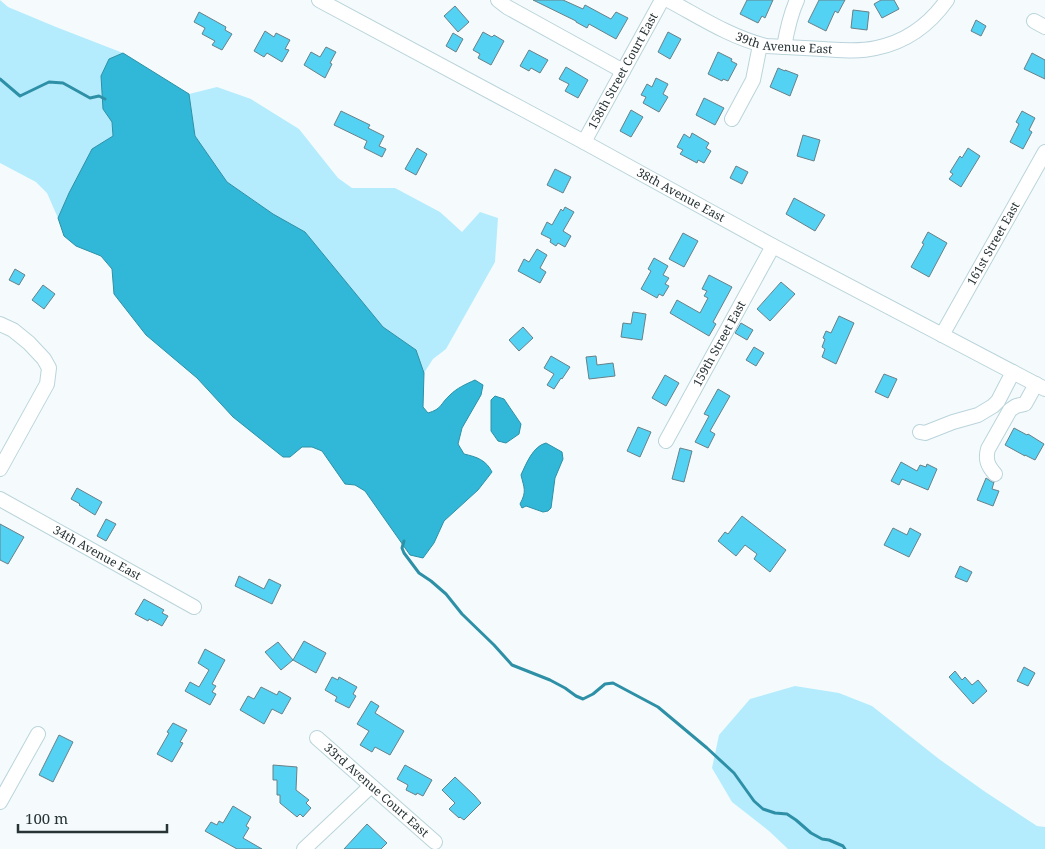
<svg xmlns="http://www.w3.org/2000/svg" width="1045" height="849" viewBox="0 0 1045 849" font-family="'Noto Serif',serif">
<rect width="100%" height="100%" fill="#f5fbfc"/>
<!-- green -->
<g fill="#b4ecfd">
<path d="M 0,0 L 8,7 L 56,27 L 123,53 L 109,59 L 103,109 L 112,122 L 113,136 L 92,150 L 69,193 L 58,218 L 47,193 L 36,182 L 0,163 Z"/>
<path d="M 217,87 L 251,99 L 299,129 L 338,178 L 352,188 L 395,188 L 440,212 L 462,232 L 480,212 L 498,218 L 495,262 L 446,349 L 433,359 L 424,373 L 416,350 L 383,327 L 305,232 L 273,214 L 227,182 L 195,136 L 189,94 Z"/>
<path d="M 795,686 L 839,693 L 872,706 L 939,759 L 984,791 L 1037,826 L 1045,827 L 1045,849 L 788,849 L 769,831 L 732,802 L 712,768 L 719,735 L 750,699 Z"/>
</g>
<!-- water -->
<g fill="#31b8d8" stroke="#2e90a7">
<path d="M 123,53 L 189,94 L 195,136 L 227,182 L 273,214 L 305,232 L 383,327 L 416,350 L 424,373 L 423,407 L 428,413 C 442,409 440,404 450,395 C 457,388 466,384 475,380 L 483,385 L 481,395 L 462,428 L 458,444 L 464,454 C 477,457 486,460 492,472 L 478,490 L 444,521 L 434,543 L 423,558 L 410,555 L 365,491 L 355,485 L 345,484 L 322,451 L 312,447 L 302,447 L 290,457 L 283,457 L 233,417 L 197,378 L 146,335 L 114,294 L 112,269 L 101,256 L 76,246 L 64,236 L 58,218 L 69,193 L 92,149 L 113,136 L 112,122 L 103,109 L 101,76 L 109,59 Z"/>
<path d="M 495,396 L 504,399 L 521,424 L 519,434 L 506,443 L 498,441 L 491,431 L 491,400 Z"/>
<path d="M 546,443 L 562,452 L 563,459 L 555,478 L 551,508 L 548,511 L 543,512 L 526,506 L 522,508 L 520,504 C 527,491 524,488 521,475 C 526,464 533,446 546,443 Z"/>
</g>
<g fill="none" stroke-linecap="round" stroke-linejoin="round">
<!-- stream -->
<g stroke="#2e90a7" stroke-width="3">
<path d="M 0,79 L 20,96 L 49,82 L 63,83 L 90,98 L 99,96 L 105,99"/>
<path d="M 404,541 L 402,548 L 404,553 L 419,573 L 431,581 L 446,594 L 462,614 L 494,645 L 512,665 L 550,680 L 565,688 L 576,696 L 583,699 L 593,694 L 605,684 L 613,683 L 658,707 L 707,748 L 734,773 L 754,801 L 763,809 L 775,813 L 787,814 L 796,820 L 811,833 L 822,839 L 829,840 L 843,846 L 845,849"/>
</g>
</g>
<!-- building -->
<g fill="#53d2f3" stroke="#688088">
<path d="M 533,0 L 563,0 L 583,9 L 585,5 L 611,19 L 616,12 L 628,18 L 616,39 L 589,24 L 587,28 L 576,22 L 576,21 Z"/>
<path d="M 747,0 L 773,0 L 765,18 L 762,16 L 758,23 L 740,14 Z"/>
<path d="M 819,0 L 845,0 L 838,13 L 835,11 L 826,31 L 808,22 Z"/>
<path d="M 881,0 L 894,0 L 899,9 L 882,18 L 874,4 Z"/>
<path d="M 455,6 L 469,22 L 458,32 L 444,16 Z"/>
<path d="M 853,10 L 869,12 L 867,30 L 851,28 Z"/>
<path d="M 199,12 L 226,27 L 225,30 L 232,34 L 222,50 L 212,45 L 215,41 L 202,34 L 205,28 L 194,22 Z"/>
<path d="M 976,20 L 986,26 L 981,36 L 971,31 Z"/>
<path d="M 265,31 L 274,37 L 276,33 L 290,40 L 285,49 L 289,50 L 282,62 L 267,53 L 264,57 L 254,51 Z"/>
<path d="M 483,32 L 492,37 L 494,35 L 504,41 L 491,65 L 478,58 L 480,54 L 473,50 Z"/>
<path d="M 668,32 L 681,39 L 670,59 L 658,52 Z"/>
<path d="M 453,33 L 463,39 L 456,52 L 446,46 Z"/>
<path d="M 326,47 L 336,52 L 330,63 L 332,64 L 325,78 L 304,65 L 311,52 L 320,57 Z"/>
<path d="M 529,50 L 548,60 L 540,73 L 531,68 L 529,71 L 520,66 Z"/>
<path d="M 718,52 L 732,59 L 731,61 L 737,64 L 728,81 L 723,79 L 722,81 L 708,74 Z"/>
<path d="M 1032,53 L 1045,60 L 1045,79 L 1024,69 Z"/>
<path d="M 566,67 L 588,80 L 578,98 L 565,91 L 569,84 L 559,79 Z"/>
<path d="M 778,68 L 785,71 L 785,70 L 798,75 L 790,96 L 770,87 Z"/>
<path d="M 656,78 L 668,84 L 663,94 L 668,97 L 659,112 L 643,103 L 646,97 L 641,95 L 647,84 L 652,87 Z"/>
<path d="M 704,98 L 724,108 L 715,125 L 696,115 Z"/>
<path d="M 631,110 L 643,117 L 631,137 L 620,131 Z"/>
<path d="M 341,111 L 370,125 L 368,128 L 384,136 L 379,146 L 386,149 L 382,157 L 364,148 L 367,141 L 334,125 Z"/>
<path d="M 1022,111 L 1035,118 L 1029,130 L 1032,132 L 1023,149 L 1010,142 L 1019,124 L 1016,122 Z"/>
<path d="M 692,133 L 709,143 L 706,148 L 711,151 L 704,163 L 698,160 L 697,163 L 680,154 L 683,150 L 677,147 L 684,134 L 690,138 Z"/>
<path d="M 803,135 L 820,140 L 814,161 L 797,156 Z"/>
<path d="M 417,148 L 427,154 L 416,175 L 405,169 Z"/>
<path d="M 968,148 L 980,156 L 961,187 L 949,179 L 953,174 L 950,172 L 960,156 L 962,158 Z"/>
<path d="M 736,166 L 748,172 L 742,184 L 730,178 Z"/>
<path d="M 555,169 L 571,177 L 563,193 L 547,185 Z"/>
<path d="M 794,198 L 825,215 L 815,231 L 786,214 Z"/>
<path d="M 565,207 L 574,212 L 563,231 L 571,236 L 565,247 L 558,243 L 556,246 L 550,242 L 551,239 L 541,234 L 547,222 L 552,225 L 561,209 L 563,211 Z"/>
<path d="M 928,232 L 947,243 L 929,277 L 911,267 L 924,244 L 922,243 Z"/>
<path d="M 683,233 L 698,241 L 684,267 L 669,259 Z"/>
<path d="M 537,249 L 547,255 L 540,268 L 546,272 L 540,283 L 518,271 L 524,259 L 529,262 Z"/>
<path d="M 654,258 L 668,266 L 663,275 L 669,278 L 665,284 L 669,286 L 663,296 L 659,294 L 657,298 L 641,289 L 651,271 L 648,269 Z"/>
<path d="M 15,269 L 25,275 L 19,285 L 9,280 Z"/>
<path d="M 709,275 L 732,287 L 713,322 L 716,324 L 709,336 L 670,313 L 677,300 L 700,313 L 708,298 L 704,296 L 707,291 L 702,289 Z"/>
<path d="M 781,282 L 795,294 L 770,321 L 757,309 Z"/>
<path d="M 43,285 L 55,294 L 44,309 L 32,300 Z"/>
<path d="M 633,312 L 646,314 L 642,340 L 621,337 L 623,323 L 631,324 Z"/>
<path d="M 839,316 L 854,323 L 836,364 L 822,357 L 825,349 L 822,347 L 825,339 L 823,338 L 826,331 L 831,333 Z"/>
<path d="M 741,323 L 753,330 L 747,340 L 735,333 Z"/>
<path d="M 523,327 L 533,338 L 519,351 L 509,340 Z"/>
<path d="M 754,347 L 764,353 L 756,366 L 746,360 Z"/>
<path d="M 551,356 L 570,367 L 562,379 L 561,378 L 554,389 L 547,385 L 554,374 L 544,368 Z"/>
<path d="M 596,356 L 597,365 L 613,363 L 615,376 L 589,379 L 586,357 Z"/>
<path d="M 884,374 L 897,379 L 888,398 L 875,392 Z"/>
<path d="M 665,375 L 679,383 L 666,406 L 652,398 Z"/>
<path d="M 718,389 L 730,396 L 710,431 L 715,434 L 708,448 L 695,442 L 709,416 L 704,414 Z"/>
<path d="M 638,427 L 651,432 L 640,457 L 627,451 Z"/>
<path d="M 1014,428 L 1027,435 L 1028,434 L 1044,444 L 1035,460 L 1025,455 L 1025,456 L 1005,445 Z"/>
<path d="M 680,448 L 692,451 L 684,482 L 672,479 Z"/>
<path d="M 901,462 L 917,471 L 920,465 L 926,467 L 927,464 L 937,469 L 928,490 L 902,479 L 899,485 L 891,481 Z"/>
<path d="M 986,478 L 992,482 L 994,482 L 992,489 L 999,491 L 993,506 L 977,500 Z"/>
<path d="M 77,488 L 102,502 L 95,515 L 79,505 L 80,504 L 71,499 Z"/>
<path d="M 742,516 L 786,550 L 770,572 L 754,559 L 757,554 L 745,545 L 736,556 L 718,541 L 725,532 L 728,534 Z"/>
<path d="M 106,519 L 116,524 L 106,541 L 97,536 Z"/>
<path d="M 0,524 L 24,537 L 8,564 L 0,560 Z"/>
<path d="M 893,528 L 907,535 L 910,528 L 921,534 L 909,557 L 884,545 Z"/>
<path d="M 960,566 L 972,572 L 967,582 L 955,577 Z"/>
<path d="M 239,576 L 264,589 L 269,579 L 281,585 L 272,604 L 235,586 Z"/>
<path d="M 144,599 L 164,610 L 162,613 L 168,616 L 162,626 L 149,619 L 148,621 L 135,614 Z"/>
<path d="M 304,641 L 326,653 L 316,673 L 293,660 Z"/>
<path d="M 278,642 L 293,660 L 281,670 L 265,652 Z"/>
<path d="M 205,649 L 225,660 L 212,684 L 216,686 L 212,692 L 216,694 L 210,705 L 185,691 L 190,682 L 199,687 L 209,670 L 198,663 Z"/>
<path d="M 1024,667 L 1035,673 L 1028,686 L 1017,681 Z"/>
<path d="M 955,671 L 962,680 L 965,677 L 972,685 L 978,680 L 987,691 L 973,704 L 949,677 Z"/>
<path d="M 332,677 L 338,680 L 339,677 L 357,687 L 353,694 L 356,696 L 349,708 L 335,701 L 337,697 L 325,690 Z"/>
<path d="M 261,687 L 277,695 L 279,691 L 291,698 L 282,714 L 272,709 L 264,724 L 240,710 L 248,696 L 254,699 Z"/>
<path d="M 371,701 L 379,706 L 375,713 L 404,731 L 390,755 L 375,747 L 372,752 L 360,745 L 369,731 L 357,724 Z"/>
<path d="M 173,723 L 187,730 L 180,742 L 183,743 L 172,762 L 157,754 L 169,733 L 167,732 Z"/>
<path d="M 59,735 L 73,742 L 53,782 L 39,775 Z"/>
<path d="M 273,765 L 297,767 L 296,790 L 309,800 L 306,803 L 311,808 L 303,817 L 300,814 L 297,817 L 280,803 L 280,795 L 277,795 L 277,780 L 273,780 Z"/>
<path d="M 405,765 L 432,780 L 423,796 L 417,793 L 416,795 L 406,790 L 408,785 L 397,779 Z"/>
<path d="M 455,777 L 474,795 L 481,803 L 464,820 L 460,817 L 459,818 L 449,809 L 455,803 L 442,790 Z"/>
<path d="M 233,806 L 251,817 L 246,826 L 249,828 L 243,838 L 262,849 L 237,849 L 205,831 L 211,822 L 217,825 L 219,821 L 223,823 Z"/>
<path d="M 367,824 L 387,843 L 381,849 L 344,849 Z"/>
</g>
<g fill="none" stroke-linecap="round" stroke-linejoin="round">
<!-- minor casing -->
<g stroke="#bad4dc" stroke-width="16">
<g id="minor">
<path id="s1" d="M 319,0 L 584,142 L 773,246 L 1045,389"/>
<path d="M 498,0 L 507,7 L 623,71"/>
<path id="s2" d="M 668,0 C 700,17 730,37 766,46 C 785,47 804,48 823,49 C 840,50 859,52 876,48 C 906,42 930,24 947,0"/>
<path d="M 1034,21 L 1045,27"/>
<path d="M 784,47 C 787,30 790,15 797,0"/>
<path d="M 732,119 L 753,80 L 760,45"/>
<path id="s3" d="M 584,142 L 662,0"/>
<path d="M 0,324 L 13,330 L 29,343 L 44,359 L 49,368 L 47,384 L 0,469"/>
<path id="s4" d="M 942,335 L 1045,152"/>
<path d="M 920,432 L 925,433 L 953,422 L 978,415 L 993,406 L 998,401 L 1013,372"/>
<path id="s5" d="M 666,441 L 773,246"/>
<path d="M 995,474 C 988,466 985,460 988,449 L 1010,410 L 1016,406 L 1025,404 L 1036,384"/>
<path id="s6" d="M 0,499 L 194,607"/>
<path id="s7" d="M 317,738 L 435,842"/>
<path d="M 0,802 L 38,734"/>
<path d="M 304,849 L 371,786"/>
</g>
</g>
<!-- minor -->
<use href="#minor" stroke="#fff" stroke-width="14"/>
</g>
<g text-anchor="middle" stroke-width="5" stroke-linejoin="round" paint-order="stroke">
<!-- street labels -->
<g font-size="12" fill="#283336" stroke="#f5fbfc">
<text dy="4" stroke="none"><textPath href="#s2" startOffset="126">39th Avenue East</textPath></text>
<text dy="4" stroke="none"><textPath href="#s3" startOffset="81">158th Street Court East</textPath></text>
<text dy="4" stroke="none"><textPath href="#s1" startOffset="411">38th Avenue East</textPath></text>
<text dy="4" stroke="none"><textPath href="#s4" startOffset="105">161st Street East</textPath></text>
<text dy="4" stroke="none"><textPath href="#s5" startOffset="111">159th Street East</textPath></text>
<text dy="4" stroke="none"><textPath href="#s6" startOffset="111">34th Avenue East</textPath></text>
<text dy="4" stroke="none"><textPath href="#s7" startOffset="79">33rd Avenue Court East</textPath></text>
</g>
</g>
<!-- scale -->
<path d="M18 824v8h149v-8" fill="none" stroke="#283336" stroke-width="2.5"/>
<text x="25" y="824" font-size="15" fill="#283336" stroke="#f5fbfc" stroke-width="4" paint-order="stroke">100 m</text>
</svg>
